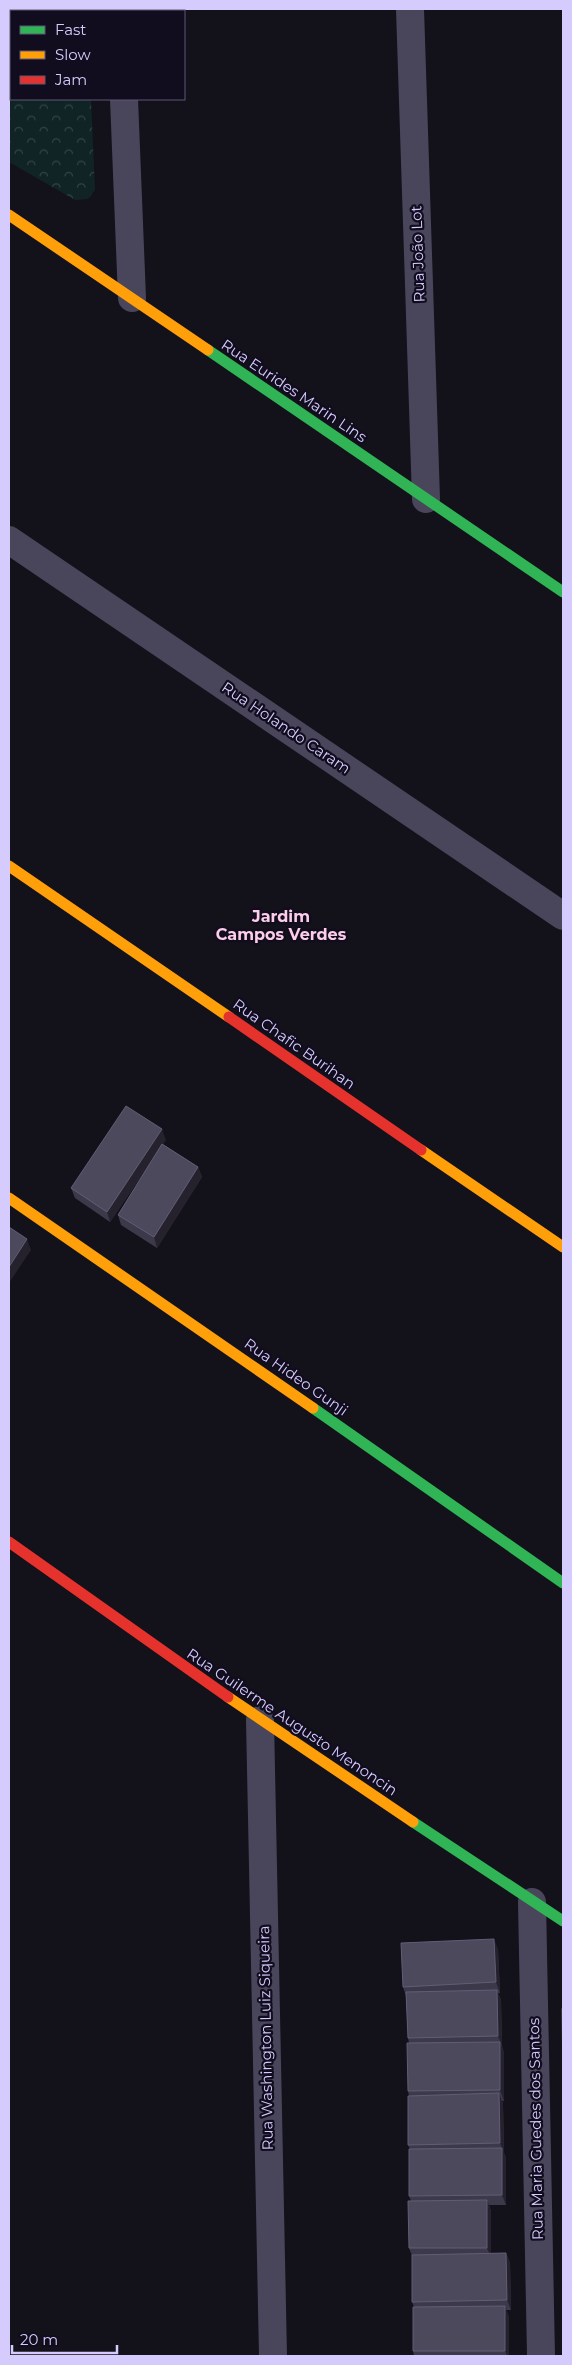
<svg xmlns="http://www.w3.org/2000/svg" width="572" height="2365" viewBox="0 0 572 2365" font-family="Montserrat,sans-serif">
<defs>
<pattern id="forest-crowns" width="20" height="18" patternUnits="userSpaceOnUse" patternTransform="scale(1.25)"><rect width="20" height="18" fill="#102426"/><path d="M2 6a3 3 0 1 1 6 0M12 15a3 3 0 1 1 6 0" fill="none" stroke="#324346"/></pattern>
</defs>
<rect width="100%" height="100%" fill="#13111a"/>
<!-- forest -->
<path fill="url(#forest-crowns)" d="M 9,9 L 86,9 L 86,11 L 11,11 L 11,99 L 91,99 L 95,190 L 88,199 L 75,200 L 9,162 Z"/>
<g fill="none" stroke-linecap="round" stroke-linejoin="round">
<!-- street -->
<g stroke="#49465b" stroke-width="28">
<path d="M 121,9 L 121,11"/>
<path d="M 410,9 L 426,499"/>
<path d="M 124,99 L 132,298"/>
<path d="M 9,540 L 563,916"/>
<path d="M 260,1720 L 273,2356"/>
<path d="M 532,1902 L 541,2356"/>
</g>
<!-- fast -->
<g stroke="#30b455" stroke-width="11">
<path d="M 208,350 L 563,592"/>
<path d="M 313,1408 L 563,1583"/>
<path d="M 413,1822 L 563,1921"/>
</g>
<!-- slow -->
<g stroke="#ff9f0a" stroke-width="11">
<path d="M 9,215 L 208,350"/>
<path d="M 9,866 L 229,1017"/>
<path d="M 421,1150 L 563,1247"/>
<path d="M 9,1198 L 313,1408"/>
<path d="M 228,1697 L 413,1822"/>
</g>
<!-- jam -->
<g stroke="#e5322d" stroke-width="11">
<path d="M 229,1017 L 421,1150"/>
<path d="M 9,1542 L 228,1697"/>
</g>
</g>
<!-- wall -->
<g fill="#3c394a">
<path d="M 166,1140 L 162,1144 L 198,1167 L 202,1177 L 157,1248 L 121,1225 L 118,1215 L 155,1156 L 110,1222 L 75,1198 L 71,1188 Z"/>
<path d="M 498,1949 L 500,1993 L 498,1993 L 501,2000 L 502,2046 L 504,2053 L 504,2101 L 502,2101 L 503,2104 L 504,2153 L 506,2158 L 506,2205 L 489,2205 L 491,2211 L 491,2253 L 506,2253 L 510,2263 L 511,2310 L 506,2310 L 509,2317 L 509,2356 L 414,2356 L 413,2351 L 414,2307 L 412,2302 L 412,2256 L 409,2248 L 411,2201 L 409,2196 L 410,2149 L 408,2145 L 409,2096 L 408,2091 L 409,2043 L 408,2038 L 406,1996 L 403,1987 Z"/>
</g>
<!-- shaded-wall -->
<g fill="#25222e">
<path d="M 162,1129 L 166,1140 L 110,1222 L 107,1212 Z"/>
<path d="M 198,1167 L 202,1177 L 157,1248 L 154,1237 Z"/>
<path d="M 27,1239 L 31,1250 L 9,1283 L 9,1267 Z"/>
<path d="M 494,1939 L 498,1949 L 500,1993 L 496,1982 Z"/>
<path d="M 497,1990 L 501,2000 L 502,2046 L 498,2036 Z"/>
<path d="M 500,2042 L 504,2053 L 504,2101 L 500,2090 Z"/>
<path d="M 499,2093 L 503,2104 L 504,2153 L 500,2143 Z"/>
<path d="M 502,2148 L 506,2158 L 506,2205 L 502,2195 Z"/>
<path d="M 487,2200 L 491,2211 L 491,2258 L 487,2248 Z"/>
<path d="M 506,2253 L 510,2263 L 511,2310 L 507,2300 Z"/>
<path d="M 505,2306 L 509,2317 L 509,2356 L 507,2356 L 505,2351 Z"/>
</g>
<!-- building -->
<g fill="#4d495d" stroke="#625d76">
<path d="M 126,1106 L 162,1129 L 107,1212 L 71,1188 Z"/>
<path d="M 162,1144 L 198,1167 L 154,1237 L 118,1215 Z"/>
<path d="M 9,1227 L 27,1239 L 9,1267 Z"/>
<path d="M 494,1939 L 496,1982 L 403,1987 L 401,1943 Z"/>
<path d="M 497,1990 L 498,2036 L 408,2038 L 406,1992 Z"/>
<path d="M 563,2006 L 563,2081 L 562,2009 Z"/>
<path d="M 500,2042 L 500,2090 L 408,2091 L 407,2043 Z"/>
<path d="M 499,2093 L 500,2143 L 408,2145 L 408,2096 Z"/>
<path d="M 502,2148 L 502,2195 L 409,2196 L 409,2149 Z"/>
<path d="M 487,2200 L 487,2248 L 409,2248 L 408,2201 Z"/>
<path d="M 506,2253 L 507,2300 L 412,2302 L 412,2255 Z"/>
<path d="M 505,2306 L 505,2351 L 413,2351 L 413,2307 Z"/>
</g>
<g text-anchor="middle" stroke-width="4.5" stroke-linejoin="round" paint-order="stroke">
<!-- street labels -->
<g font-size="15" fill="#d5ccfd" stroke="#110d1e">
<text transform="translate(418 254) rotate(-92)" y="5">Rua João Lot</text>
<text transform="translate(294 391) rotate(34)" y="5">Rua Eurides Marin Lins</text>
<text transform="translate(286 728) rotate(34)" y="5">Rua Holando Caram</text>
<text transform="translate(294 1044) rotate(35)" y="5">Rua Chafic Burihan</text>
<text transform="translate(296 1377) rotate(35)" y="5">Rua Hideo Gunji</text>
<text transform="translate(292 1722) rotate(34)" y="5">Rua Guilerme Augusto Menoncin</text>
<text transform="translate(266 2038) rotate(-91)" y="5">Rua Washington Luiz Siqueira</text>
<text transform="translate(536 2129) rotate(-91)" y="5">Rua Maria Guedes dos Santos</text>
</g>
<!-- neighbourhood labels -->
<g font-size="16" font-weight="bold" fill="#fdcee9" stroke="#110d1e">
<text x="281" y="922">Jardim<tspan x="281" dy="18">Campos Verdes</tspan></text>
</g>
</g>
<!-- border -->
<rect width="572" height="2365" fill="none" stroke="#d5ccfd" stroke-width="20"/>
<!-- legend -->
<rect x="10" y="10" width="175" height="90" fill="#110d1e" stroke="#5f5977"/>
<rect x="20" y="26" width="25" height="8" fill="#30b455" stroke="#5f5977"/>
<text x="55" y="35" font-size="15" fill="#d5ccfd">Fast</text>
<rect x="20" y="51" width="25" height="8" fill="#ff9f0a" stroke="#5f5977"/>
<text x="55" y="60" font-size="15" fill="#d5ccfd">Slow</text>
<rect x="20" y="76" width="25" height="8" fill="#e5322d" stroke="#5f5977"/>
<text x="55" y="85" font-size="15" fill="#d5ccfd">Jam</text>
<!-- scale -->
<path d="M12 2345v8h105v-8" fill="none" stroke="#d5ccfd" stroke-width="2.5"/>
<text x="20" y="2345" font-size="15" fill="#d5ccfd" stroke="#110d1e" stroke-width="4" paint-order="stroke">20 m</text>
</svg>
